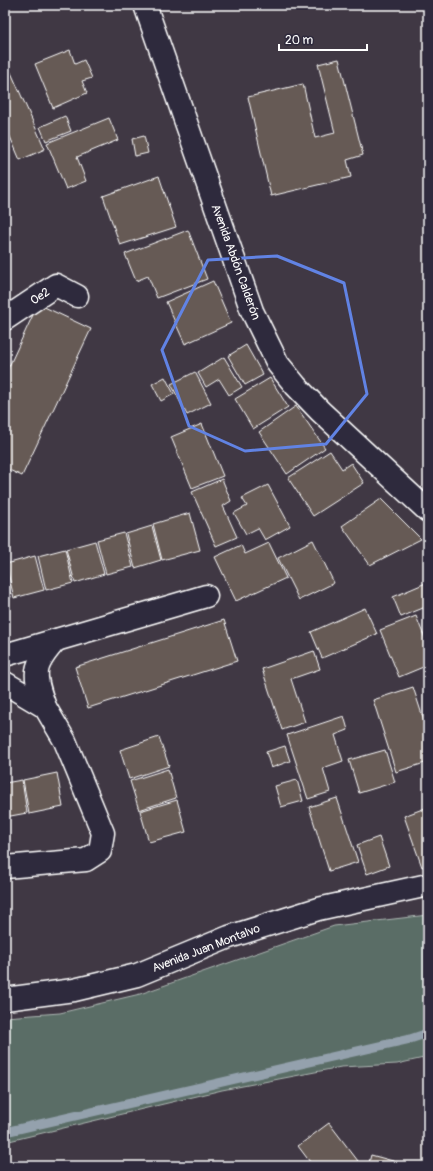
<svg xmlns="http://www.w3.org/2000/svg" width="433" height="1171" viewBox="0 0 433 1171" font-family="Pangolin,sans-serif">
<rect width="100%" height="100%" fill="#403844"/>
<filter id="ink" filterUnits="userSpaceOnUse"><feTurbulence type="fractalNoise" baseFrequency=".025" numOctaves="2"/><feDisplacementMap in="SourceGraphic" scale="8" xChannelSelector="R" yChannelSelector="G"/><feConvolveMatrix kernelMatrix="1 2 1 2 8 2 1 2 1" color-interpolation-filters="sRGB"/></filter>
<g filter="url(#ink)">
<!-- green -->
<path fill="#5a6d66" stroke="#acb6b2" d="M 428,915 L 428,1057 L 397,1064 L 341,1067 L 222,1090 L 5,1142 L 5,1017 L 60,1013 L 140,994 L 334,926 Z"/>
<g fill="none" stroke-linecap="round" stroke-linejoin="round">
<!-- stream -->
<path stroke="#94a1ad" stroke-width="9" d="M 5,1132 L 410,1039 L 428,1033"/>
</g>
<!-- building -->
<g fill="#665a55" stroke="#fff">
<path d="M 70,50 L 75,64 L 84,60 L 92,78 L 82,81 L 87,93 L 53,108 L 35,64 Z"/>
<path d="M 5,59 L 45,149 L 20,160 L 5,125 Z"/>
<path d="M 339,59 L 363,155 L 347,160 L 351,177 L 271,196 L 248,97 L 303,84 L 315,138 L 335,133 L 318,64 Z"/>
<path d="M 65,116 L 71,131 L 46,141 L 40,127 Z"/>
<path d="M 109,118 L 118,140 L 77,157 L 86,181 L 66,189 L 47,143 Z"/>
<path d="M 144,136 L 148,153 L 135,156 L 132,139 Z"/>
<path d="M 159,176 L 176,227 L 120,245 L 103,196 Z"/>
<path d="M 188,230 L 207,279 L 157,298 L 148,276 L 136,281 L 125,254 Z"/>
<path d="M 213,281 L 231,323 L 185,344 L 166,302 Z"/>
<path d="M 38,304 L 91,329 L 22,476 L 5,468 L 5,375 Z"/>
<path d="M 246,345 L 263,375 L 245,385 L 228,356 Z"/>
<path d="M 224,357 L 242,387 L 229,395 L 219,379 L 206,387 L 198,373 Z"/>
<path d="M 195,372 L 211,403 L 187,415 L 171,384 Z"/>
<path d="M 165,377 L 174,394 L 161,401 L 152,384 Z"/>
<path d="M 270,378 L 288,407 L 253,429 L 235,399 Z"/>
<path d="M 296,406 L 325,448 L 287,474 L 259,432 Z"/>
<path d="M 202,424 L 223,476 L 192,488 L 171,437 Z"/>
<path d="M 330,451 L 342,469 L 351,463 L 364,483 L 313,516 L 288,478 Z"/>
<path d="M 222,479 L 231,501 L 223,506 L 237,537 L 216,546 L 192,492 Z"/>
<path d="M 268,485 L 290,526 L 265,540 L 258,528 L 246,534 L 234,513 L 247,506 L 242,498 Z"/>
<path d="M 381,499 L 421,539 L 370,565 L 342,526 Z"/>
<path d="M 190,513 L 200,550 L 162,560 L 153,524 Z"/>
<path d="M 152,526 L 161,560 L 135,568 L 126,534 Z"/>
<path d="M 124,533 L 133,567 L 106,574 L 97,540 Z"/>
<path d="M 313,540 L 334,583 L 299,600 L 278,558 Z"/>
<path d="M 95,541 L 104,574 L 75,583 L 66,549 Z"/>
<path d="M 269,543 L 286,578 L 236,601 L 215,557 L 241,545 L 245,554 Z"/>
<path d="M 65,549 L 73,583 L 46,590 L 38,556 Z"/>
<path d="M 35,556 L 44,590 L 14,598 L 6,564 Z"/>
<path d="M 5,575 L 11,597 L 5,599 Z"/>
<path d="M 428,582 L 428,606 L 401,617 L 393,597 Z"/>
<path d="M 365,608 L 377,634 L 322,658 L 311,632 Z"/>
<path d="M 416,616 L 428,646 L 428,665 L 399,677 L 380,630 Z"/>
<path d="M 224,620 L 237,661 L 88,708 L 75,667 Z"/>
<path d="M 314,651 L 320,669 L 291,679 L 305,722 L 282,730 L 262,669 Z"/>
<path d="M 428,678 L 428,691 L 424,679 Z"/>
<path d="M 413,687 L 428,733 L 428,762 L 396,772 L 373,700 Z"/>
<path d="M 344,716 L 348,730 L 335,735 L 343,761 L 323,768 L 330,792 L 308,799 L 287,735 Z"/>
<path d="M 159,737 L 169,766 L 129,779 L 120,750 Z"/>
<path d="M 285,746 L 290,761 L 271,768 L 266,752 Z"/>
<path d="M 385,750 L 395,782 L 359,793 L 349,760 Z"/>
<path d="M 168,769 L 176,798 L 139,810 L 130,781 Z"/>
<path d="M 57,773 L 63,807 L 29,814 L 23,780 Z"/>
<path d="M 22,780 L 27,813 L 5,817 L 5,783 Z"/>
<path d="M 297,780 L 303,801 L 281,807 L 275,786 Z"/>
<path d="M 337,798 L 358,862 L 329,871 L 309,807 Z"/>
<path d="M 177,800 L 186,832 L 149,842 L 140,811 Z"/>
<path d="M 428,807 L 428,865 L 422,867 L 404,816 Z"/>
<path d="M 379,837 L 389,866 L 367,874 L 357,845 Z"/>
<path d="M 329,1123 L 358,1161 L 351,1166 L 313,1166 L 298,1146 Z"/>
<path d="M 371,1155 L 404,1164 L 403,1166 L 368,1166 Z"/>
</g>
<g fill="none" stroke-linecap="round" stroke-linejoin="round">
<!-- street casing -->
<g stroke="#fff" stroke-width="25">
<g id="street">
<path d="M 5,319 L 56,285 L 77,296"/>
<path d="M 5,655 L 206,596"/>
<path d="M 5,683 L 45,707 L 65,741 L 103,833 L 100,851 L 86,860 L 5,867"/>
<path d="M 45,707 C 33,673 32,667 56,640"/>
</g>
</g>
<!-- secondary casing -->
<g stroke="#fff" stroke-width="25">
<g id="secondary">
<path d="M 145,5 L 252,311 L 278,364 L 296,386 L 320,411 L 428,511"/>
<path d="M 5,999 L 74,990 L 137,975 L 229,937 L 318,909 L 428,885"/>
</g>
</g>
<!-- street -->
<use href="#street" stroke="#2f2a3d" stroke-width="22"/>
<!-- secondary -->
<use href="#secondary" stroke="#2f2a3d" stroke-width="22"/>
</g>
</g>
<!-- marked area -->
<path fill="none" stroke="#6183e4" stroke-width="3" stroke-linejoin="round" d="M 277,256 L 344,283 L 367,394 L 326,444 L 245,451 L 189,426 L 162,350 L 208,260 Z"/>
<g text-anchor="middle" stroke-width="3.5" stroke-linejoin="round" paint-order="stroke">
<!-- street labels -->
<g font-size="12" fill="#fff" stroke="#2f2a3d">
<text transform="translate(236 262) rotate(70)" y="4">Avenida Abdón Calderón</text>
<text transform="translate(40 296) rotate(-34)" y="4">Oe2</text>
<text transform="translate(206 948) rotate(-21)" y="4">Avenida Juan Montalvo</text>
</g>
</g>
<!-- margin -->
<rect width="433" height="1171" fill="none" stroke="#2f2a3d" stroke-width="20"/>
<rect x="10" y="10" width="413" height="1151" fill="none" stroke="#fff" stroke-width="1.5" filter="url(#ink)"/>
<!-- scale -->
<path d="M279 44v6h88v-6" fill="none" stroke="#ffffff" stroke-width="2"/>
<text x="285" y="44" font-size="12" fill="#ffffff" stroke="#2f2a3d" stroke-width="3" paint-order="stroke">20 m</text>
</svg>
